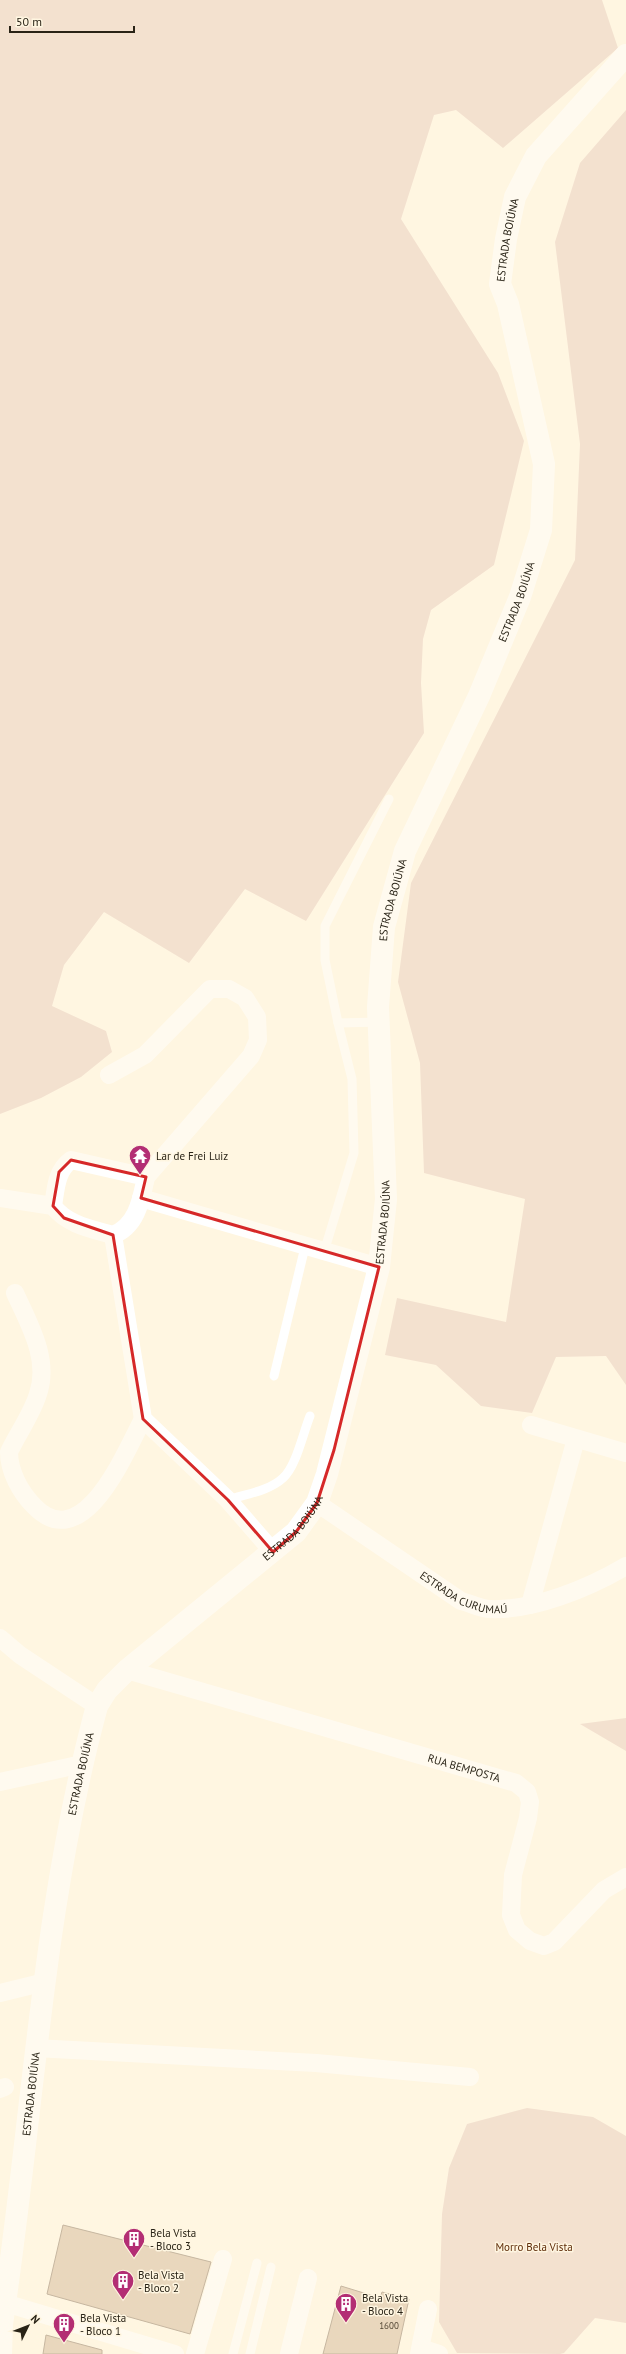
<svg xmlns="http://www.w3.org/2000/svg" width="626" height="2354" viewBox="0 0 626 2354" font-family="'PT Sans',sans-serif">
<rect width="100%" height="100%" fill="#fff6e1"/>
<!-- green -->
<g fill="#e5c8b9">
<path d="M 0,0 L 602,0 L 618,48 L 503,148 L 456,110 L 434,115 L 401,219 L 498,373 L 524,441 L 494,565 L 431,610 L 423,639 L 421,683 L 424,733 L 306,921 L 245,889 L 189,963 L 104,912 L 64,965 L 52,1006 L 106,1031 L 112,1052 L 81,1077 L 41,1098 L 0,1114 Z"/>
<path d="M 626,110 L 626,1385 L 606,1356 L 556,1357 L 532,1413 L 481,1406 L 436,1365 L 385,1355 L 397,1298 L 506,1322 L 525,1199 L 424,1173 L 420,1063 L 398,982 L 411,883 L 575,560 L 580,444 L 555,242 L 580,163 Z"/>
<path d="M 626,1718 L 626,1751 L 580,1724 Z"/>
<path d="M 527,2108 L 593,2117 L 626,2136 L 626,2323 L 595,2318 L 564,2353 L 560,2354 L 457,2353 L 439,2322 L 442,2214 L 449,2168 L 467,2124 Z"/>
</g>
<!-- building -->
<g fill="#cfb190" stroke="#826a51">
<path d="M 63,2225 L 211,2262 L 190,2334 L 47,2294 Z"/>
<path d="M 341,2286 L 380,2298 L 382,2292 L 409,2299 L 397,2354 L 323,2354 Z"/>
<path d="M 46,2335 L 102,2350 L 102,2354 L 43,2354 Z"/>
</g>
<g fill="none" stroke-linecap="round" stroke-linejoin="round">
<!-- service -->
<g stroke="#fff" stroke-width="9">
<path d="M 338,1023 L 379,1022"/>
<path d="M 324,1252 L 354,1153 L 352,1079 L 338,1023 L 325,960 L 325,926 L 389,799"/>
<path d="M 274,1376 L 305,1247"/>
<path d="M 228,1500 C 246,1494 269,1491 283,1478 C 296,1467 303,1433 310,1416"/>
<path d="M 233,2354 L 257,2263"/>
<path d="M 250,2354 L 271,2267"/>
</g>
<!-- minor -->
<g stroke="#fff" stroke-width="18">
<path d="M 109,1075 L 145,1055 L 210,989 L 229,989 L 245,998 L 257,1017 L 258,1040 L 251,1056 L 146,1177"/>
<path d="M 71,1160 L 146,1177 C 141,1200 137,1226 113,1235 C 92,1229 67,1225 53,1206 C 56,1188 56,1171 71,1160 Z"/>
<path d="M 0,1198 L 53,1206"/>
<path d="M 141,1198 L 379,1267"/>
<path d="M 113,1235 L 143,1419 L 228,1500 L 273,1552"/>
<path d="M 15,1293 C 29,1324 50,1359 38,1394 C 32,1414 18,1433 9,1452 C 9,1471 20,1492 34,1506 C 83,1557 125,1453 143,1419"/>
<path d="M 531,1425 L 626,1453"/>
<path id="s1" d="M 317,1503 L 461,1601 C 470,1603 481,1609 490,1609 C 533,1611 589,1588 626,1566"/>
<path d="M 530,1605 L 576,1439"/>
<path d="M 0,1638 L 20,1655 L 97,1706"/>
<path id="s2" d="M 127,1670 L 516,1783 L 527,1792 L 530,1802 L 528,1818 L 513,1875 L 511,1915 L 517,1930 L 530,1941 L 544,1946 L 554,1942 L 604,1890 L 626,1877"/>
<path d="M 0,1782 L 82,1764"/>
<path d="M 0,1993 L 45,1982"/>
<path d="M 35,2048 L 316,2063 L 470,2077"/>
<path d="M 0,2089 L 5,2087"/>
<path d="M 5,2303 L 175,2354"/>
<path d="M 421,2348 L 439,2354"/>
<path d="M 195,2354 L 223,2259"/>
<path d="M 289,2354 L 308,2278"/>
<path d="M 419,2354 L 428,2309"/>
</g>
<!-- tertiary -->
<path stroke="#fff" stroke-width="22" id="s3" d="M 1,2354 L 2,2324 C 33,2118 42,1908 97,1706 L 107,1690 L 127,1670 L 296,1532 L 317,1503 L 327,1474 L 379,1267 L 386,1199 L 378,1007 L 384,927 L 405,851 L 479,696 L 520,597 L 541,530 L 544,464 L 508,304 L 500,284 L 506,239 L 515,197 L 536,156 L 626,55"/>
</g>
<!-- marked area -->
<path d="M0 0H626V2354H0ZM 71,1160 L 146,1177 L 141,1198 L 379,1267 L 334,1450 L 317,1503 L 296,1532 L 273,1552 L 228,1500 L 143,1419 L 113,1235 L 64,1218 L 53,1206 L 59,1172 Z" fill="#fff6e1" fill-opacity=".55" fill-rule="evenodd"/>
<path fill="none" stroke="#d62828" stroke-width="3" stroke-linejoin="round" d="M 71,1160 L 146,1177 L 141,1198 L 379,1267 L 334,1450 L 317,1503 L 296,1532 L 273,1552 L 228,1500 L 143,1419 L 113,1235 L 64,1218 L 53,1206 L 59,1172 Z"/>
<!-- icons -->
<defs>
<g id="temple-pin" transform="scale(1.15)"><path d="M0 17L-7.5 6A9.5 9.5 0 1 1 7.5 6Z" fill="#b32e74" stroke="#fff6e1"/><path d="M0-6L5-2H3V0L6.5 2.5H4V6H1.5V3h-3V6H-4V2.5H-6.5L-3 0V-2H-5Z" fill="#fff"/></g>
<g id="building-pin" transform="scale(1.15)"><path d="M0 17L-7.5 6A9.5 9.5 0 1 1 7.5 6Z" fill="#b32e74" stroke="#fff6e1"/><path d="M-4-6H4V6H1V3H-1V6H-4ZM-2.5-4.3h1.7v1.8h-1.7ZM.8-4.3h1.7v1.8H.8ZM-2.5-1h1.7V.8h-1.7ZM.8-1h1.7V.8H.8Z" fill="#fff"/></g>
</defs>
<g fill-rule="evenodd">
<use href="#temple-pin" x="140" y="1156"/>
<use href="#building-pin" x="134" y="2239"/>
<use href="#building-pin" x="123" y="2281"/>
<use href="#building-pin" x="346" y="2304"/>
<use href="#building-pin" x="64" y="2324"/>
</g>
<g text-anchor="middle" stroke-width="3" stroke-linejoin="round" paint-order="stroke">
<!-- number labels -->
<g font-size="9" fill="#524634">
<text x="389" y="2329">1600</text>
</g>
<!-- street labels -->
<g font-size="11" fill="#292316" stroke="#fff6e1">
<text dy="4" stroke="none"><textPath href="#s3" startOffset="2266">ESTRADA BOIÚNA</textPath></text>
<text dy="4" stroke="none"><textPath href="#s3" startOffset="1894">ESTRADA BOIÚNA</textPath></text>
<text dy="4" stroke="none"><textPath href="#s3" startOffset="1570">ESTRADA BOIÚNA</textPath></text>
<text dy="4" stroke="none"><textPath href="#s3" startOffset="1246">ESTRADA BOIÚNA</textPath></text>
<text dy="4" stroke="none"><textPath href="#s3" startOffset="922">ESTRADA BOIÚNA</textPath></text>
<text dy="4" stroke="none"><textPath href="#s1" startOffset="174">ESTRADA CURUMAÚ</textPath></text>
<text dy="4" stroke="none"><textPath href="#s2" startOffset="351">RUA BEMPOSTA</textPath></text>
<text dy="4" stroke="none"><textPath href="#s3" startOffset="586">ESTRADA BOIÚNA</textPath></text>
<text dy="4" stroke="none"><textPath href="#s3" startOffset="262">ESTRADA BOIÚNA</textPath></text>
</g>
<!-- poi labels -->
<g font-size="11" fill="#292316" stroke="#fff6e1" text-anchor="start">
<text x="156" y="1160">Lar de Frei Luiz</text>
<text x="150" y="2237">Bela Vista<tspan x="150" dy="13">- Bloco 3</tspan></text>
<text x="138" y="2279">Bela Vista<tspan x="138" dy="13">- Bloco 2</tspan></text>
<text x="362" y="2302">Bela Vista<tspan x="362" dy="13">- Bloco 4</tspan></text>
<text x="80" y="2322">Bela Vista<tspan x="80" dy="13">- Bloco 1</tspan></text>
</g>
<!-- park labels -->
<g font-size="11" fill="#5f2c09" stroke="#fff6e1">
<text x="534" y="2251">Morro Bela Vista</text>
</g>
</g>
<!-- north arrow -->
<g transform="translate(28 2326) rotate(47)" stroke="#fff6e1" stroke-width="3" paint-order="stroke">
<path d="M0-3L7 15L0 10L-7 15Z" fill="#292316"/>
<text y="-6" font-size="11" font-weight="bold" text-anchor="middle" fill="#292316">N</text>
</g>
<!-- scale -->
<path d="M10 26v6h124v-6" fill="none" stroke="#292316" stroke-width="2"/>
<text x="16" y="26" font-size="12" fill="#292316" stroke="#fff6e1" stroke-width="3" paint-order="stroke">50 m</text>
</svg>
